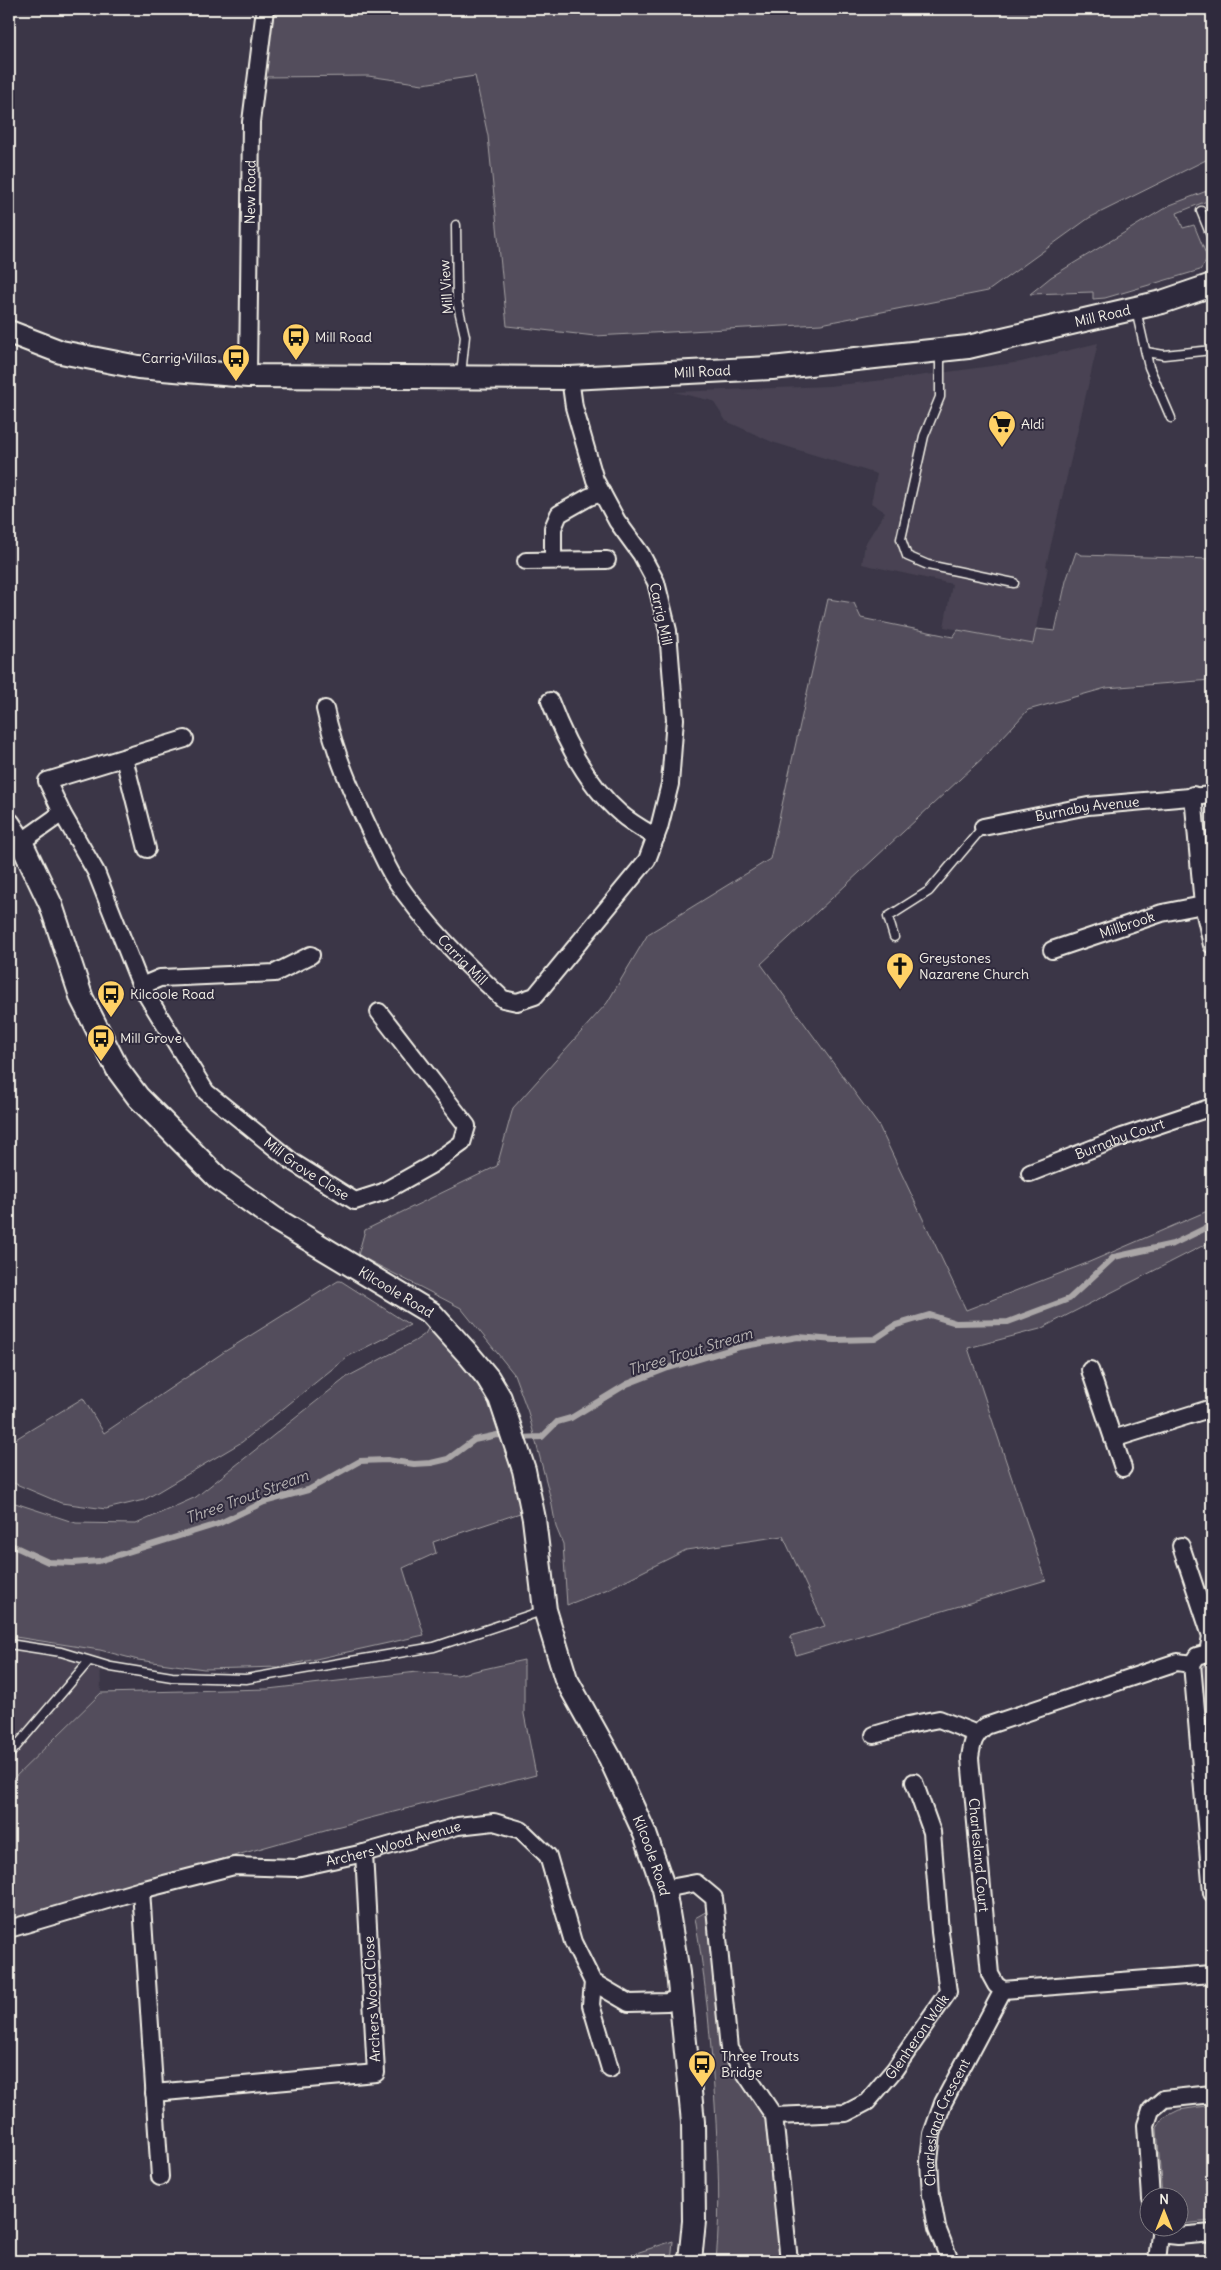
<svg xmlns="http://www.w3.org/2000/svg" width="1221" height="2270" viewBox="0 0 1221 2270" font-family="Delius,sans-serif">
<rect width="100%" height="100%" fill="#3b3647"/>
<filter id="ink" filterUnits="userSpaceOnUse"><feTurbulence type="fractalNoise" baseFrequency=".02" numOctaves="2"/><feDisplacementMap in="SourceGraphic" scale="10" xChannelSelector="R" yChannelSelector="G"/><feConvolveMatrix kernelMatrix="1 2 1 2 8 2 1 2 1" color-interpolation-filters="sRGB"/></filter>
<g filter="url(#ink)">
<!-- built -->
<g fill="#484352">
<path d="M 1098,343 L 1046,566 L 1048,567 L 1033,644 L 944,627 L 952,584 L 862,564 L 865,544 L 885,512 L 871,503 L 877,474 L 772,442 L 726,421 L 713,401 L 674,392 L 829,386 L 903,378 L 1021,362 Z"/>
<path d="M 9,1636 L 100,1650 L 101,1693 L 9,1783 Z"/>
</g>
<!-- green -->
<g fill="#534e5c" stroke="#a4a0a2">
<path d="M 275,9 L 1212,9 L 1212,157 L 1089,218 L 988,291 L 821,324 L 595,336 L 507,326 L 488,136 L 475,76 L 423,84 L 368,76 L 263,77 Z"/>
<path d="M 1212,189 L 1212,199 L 1177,213 L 1183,228 L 1194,225 L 1208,259 L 1200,270 L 1105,298 L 1093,299 L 1093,292 L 1030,294 L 1051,277 L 1170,205 Z"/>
<path d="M 1076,552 L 1081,555 L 1212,559 L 1212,680 L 1106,688 L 1028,710 L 988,753 L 761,964 L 879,1126 L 966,1310 L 1087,1263 L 1212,1209 L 1212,1241 L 1040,1329 L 968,1348 L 1046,1580 L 796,1655 L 790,1636 L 825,1626 L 783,1536 L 686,1550 L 608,1589 L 567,1605 L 563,1544 L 556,1527 L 551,1500 L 528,1412 L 514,1374 L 461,1308 L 358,1255 L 365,1230 L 497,1166 L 513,1108 L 607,1003 L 648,934 L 770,859 L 828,599 L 854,603 L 861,618 L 953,637 L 958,630 L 1033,644 L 1036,629 L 1055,631 L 1066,581 Z"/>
<path d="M 338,1281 L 341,1281 L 410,1325 L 347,1357 L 242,1442 L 144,1500 L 106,1509 L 61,1503 L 9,1481 L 9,1443 L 83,1398 L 104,1433 L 224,1352 Z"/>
<path d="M 430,1325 L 471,1371 L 497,1415 L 523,1512 L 433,1542 L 436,1553 L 403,1568 L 424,1635 L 280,1667 L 204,1669 L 138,1660 L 100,1650 L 9,1636 L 9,1501 L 76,1523 L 136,1524 L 196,1497 L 347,1377 L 415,1341 L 425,1334 Z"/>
<path d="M 524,1660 L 524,1714 L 536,1775 L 332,1828 L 9,1920 L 9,1783 L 101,1693 L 268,1689 L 417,1672 L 457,1675 Z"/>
<path d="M 1206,1665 L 1212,1674 L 1212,1793 L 1201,1673 L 1202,1667 Z"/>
<path d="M 709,1910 L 725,2053 L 760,2106 L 772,2136 L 783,2261 L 716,2261 C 721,2209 718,2157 715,2104 C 711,2042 706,1980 695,1918 Z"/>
<path d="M 1212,2105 L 1212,2221 L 1182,2224 L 1179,2223 L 1178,2198 L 1162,2197 L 1157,2128 L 1163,2118 L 1179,2110 Z"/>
<path d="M 673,2241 L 671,2261 L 630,2261 L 630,2255 Z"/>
</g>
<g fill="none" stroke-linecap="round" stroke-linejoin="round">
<!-- stream -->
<g stroke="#aaa6a7" stroke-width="6">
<path d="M 518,1438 L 542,1437 L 557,1422 L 571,1418 L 627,1384 L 668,1368 L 739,1347 L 798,1337 L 835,1340 L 875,1339 L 896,1325 L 930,1315 L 956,1323 L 1008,1322 L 1069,1299 L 1114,1257 L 1173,1244 L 1212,1225"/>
<path d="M 9,1544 L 48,1562 L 73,1563 L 99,1561 L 218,1524 L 264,1502 L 308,1490 L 360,1461 L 387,1460 L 414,1464 L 431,1463 L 448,1459 L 474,1440 L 497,1435 L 508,1436"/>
</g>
<!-- lane casing -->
<g stroke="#f4f1e8" stroke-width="11">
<g id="lane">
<path d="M 1201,211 L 1212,238"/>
<path d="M 456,225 L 457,301 L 465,336 L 461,375"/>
<path d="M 1136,310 L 1149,367 L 1171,418"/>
<path d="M 940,352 L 940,397 L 924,436 L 901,539 L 907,556 L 928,565 L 1014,583"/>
<path d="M 1146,352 L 1164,355 L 1212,350"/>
<path d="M 894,937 L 888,917 L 929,891 L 983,827"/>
<path d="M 9,1644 L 61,1652 L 111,1667 L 172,1677 L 246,1679 L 434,1647 L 542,1611"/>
<path d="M 9,1755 L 89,1661"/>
</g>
</g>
<!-- street casing -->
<g stroke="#f4f1e8" stroke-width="20">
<g id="street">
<path id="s1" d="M 248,376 L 251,122 L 265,9"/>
<path d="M 553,560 L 553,528 L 559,514 L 589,497 L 602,493"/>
<path d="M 526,561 L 607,560"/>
<path d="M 550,701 C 565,741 587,785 621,814 C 631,823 644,830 656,837"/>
<path id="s2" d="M 325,709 C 335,755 353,795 373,837 C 380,850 386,865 394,878 C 424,923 463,962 503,999 L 517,1002 L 535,996 L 647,860 L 659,828 L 670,784 L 675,719 L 668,631 L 656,582 L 641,554 L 617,521 L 595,480 L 574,407 L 570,378"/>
<path d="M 124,758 L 147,849"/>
<path d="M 1193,795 L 1203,905 L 1212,945"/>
<path d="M 62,813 L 47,781 L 185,739"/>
<path id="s3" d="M 983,827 L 1088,806 L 1212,795"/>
<path id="s4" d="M 21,842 L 62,813 L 96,872 L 141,986 L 206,1092 L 294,1163 L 355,1201 L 383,1192 L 431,1165 L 462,1143 L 467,1126 L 379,1012"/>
<path id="s5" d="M 1052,950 L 1162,913 L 1203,905"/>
<path d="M 141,986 L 160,978 L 275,973 L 311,955"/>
<path id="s6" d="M 1030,1173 L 1122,1137 L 1212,1107"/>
<path d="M 1090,1370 L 1123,1468"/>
<path d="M 1113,1439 L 1212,1408"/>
<path d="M 1181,1546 L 1211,1636 L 1208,1653"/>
<path d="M 1212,1655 L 1208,1653 L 1197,1656 L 1192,1664 L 1212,1893"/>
<path id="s7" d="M 1192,1664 L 1177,1662 L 986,1726 C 974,1735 972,1743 970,1758 L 990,1974 L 996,1985 L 1003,1990 L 1212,1974"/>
<path d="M 874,1735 L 908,1725 L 939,1719 L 977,1734"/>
<path d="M 664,1889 L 696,1883 L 714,1898 L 729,2049 L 774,2116 L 789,2261"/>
<path d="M 141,1890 L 160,2177"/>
<path id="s8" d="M 9,1929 L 141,1890 L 234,1866 L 296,1868 L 364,1853 L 458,1826 L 494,1822 L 521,1830 L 548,1856 L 573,1942 L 593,1982 L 629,2003 L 667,2002 L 681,1997"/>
<path d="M 593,1982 L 591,2005 L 610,2069"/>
<path d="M 154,2093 L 376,2073 L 364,1853"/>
<path id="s9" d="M 774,2116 L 846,2113 L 867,2102 L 895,2069 L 948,1992 L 940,1932 L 932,1832 L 914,1782"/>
<path d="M 1151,2198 L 1146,2125 L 1151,2110 L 1164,2099 L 1212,2094"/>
<path d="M 1160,2234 L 1178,2236 L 1212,2233"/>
<path id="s10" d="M 950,2261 L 937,2228 L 931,2195 L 929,2161 L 932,2134 L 943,2103 L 1003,1990"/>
<path d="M 1157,2261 L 1160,2234"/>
</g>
</g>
<!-- secondary casing -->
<g stroke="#f4f1e8" stroke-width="26">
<g id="secondary">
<path id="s11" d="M 9,332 L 61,352 L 138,367 L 248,376 L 570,378 L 772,368 L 968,347 L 1162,302 L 1212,285"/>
<path id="s12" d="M 9,824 L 21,842 L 51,905 L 82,999 L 118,1070 L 138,1097 L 218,1178 L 275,1219 L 431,1313 L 469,1355 L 488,1378 L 500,1398 L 524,1470 L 534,1519 L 545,1610 L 566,1679 L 610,1758 L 645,1834 L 664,1889 L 678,1973 L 693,2122 L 694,2221 L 690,2261"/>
</g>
</g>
<!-- lane -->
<use href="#lane" stroke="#2f2a3d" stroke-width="8"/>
<!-- street -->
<use href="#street" stroke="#2f2a3d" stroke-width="16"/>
<!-- secondary -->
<use href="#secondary" stroke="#2f2a3d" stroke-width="22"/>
</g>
</g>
<!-- icons -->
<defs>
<g id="bus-pin" transform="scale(1.4375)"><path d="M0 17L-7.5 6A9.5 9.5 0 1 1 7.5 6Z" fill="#ffd166" stroke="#2f2a3d"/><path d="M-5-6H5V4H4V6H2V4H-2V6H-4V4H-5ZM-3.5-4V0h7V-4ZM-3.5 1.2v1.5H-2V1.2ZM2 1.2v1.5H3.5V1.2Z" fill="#111"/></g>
<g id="supermarket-pin" transform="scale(1.4375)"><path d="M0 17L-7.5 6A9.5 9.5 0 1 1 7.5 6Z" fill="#ffd166" stroke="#2f2a3d"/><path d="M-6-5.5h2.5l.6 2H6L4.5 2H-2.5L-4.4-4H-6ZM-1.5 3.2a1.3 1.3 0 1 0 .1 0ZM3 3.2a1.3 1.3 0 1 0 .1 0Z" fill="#111"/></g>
<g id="church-pin" transform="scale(1.4375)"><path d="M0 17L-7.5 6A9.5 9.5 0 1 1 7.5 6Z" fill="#ffd166" stroke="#2f2a3d"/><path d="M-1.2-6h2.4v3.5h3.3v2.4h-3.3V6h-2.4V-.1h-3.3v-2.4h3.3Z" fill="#111"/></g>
</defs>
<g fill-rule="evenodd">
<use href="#bus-pin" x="296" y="337"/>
<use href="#bus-pin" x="236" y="358"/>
<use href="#supermarket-pin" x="1002" y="424"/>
<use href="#church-pin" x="900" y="966"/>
<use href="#bus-pin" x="111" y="994"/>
<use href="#bus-pin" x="101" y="1038"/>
<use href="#bus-pin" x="702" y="2064"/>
</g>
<g text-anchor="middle" stroke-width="4" stroke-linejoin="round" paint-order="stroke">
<!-- street labels -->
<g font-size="14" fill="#f4f1e8" stroke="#2f2a3d">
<text dy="5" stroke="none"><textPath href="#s1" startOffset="184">New Road</textPath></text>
<text transform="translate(446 287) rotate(-94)" y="5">Mill View</text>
<text dy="5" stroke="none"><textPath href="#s11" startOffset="1104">Mill Road</textPath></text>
<text dy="5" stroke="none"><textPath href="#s11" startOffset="699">Mill Road</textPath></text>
<text transform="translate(661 614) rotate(78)" y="5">Carrig Mill</text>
<text dy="5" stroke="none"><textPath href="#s3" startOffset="106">Burnaby Avenue</textPath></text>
<text dy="5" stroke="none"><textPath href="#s5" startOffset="79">Millbrook</textPath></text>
<text dy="5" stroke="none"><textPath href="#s2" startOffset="290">Carrig Mill</textPath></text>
<text dy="5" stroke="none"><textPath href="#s6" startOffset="96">Burnaby Court</textPath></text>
<text dy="5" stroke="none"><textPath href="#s4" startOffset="492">Mill Grove Close</textPath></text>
<text dy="5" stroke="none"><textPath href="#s12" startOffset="629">Kilcoole Road</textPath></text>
<text dy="5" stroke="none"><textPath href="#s8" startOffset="396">Archers Wood Avenue</textPath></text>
<text dy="5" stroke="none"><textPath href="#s7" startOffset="351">Charlesland Court</textPath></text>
<text dy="5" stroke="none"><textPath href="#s12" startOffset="1266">Kilcoole Road</textPath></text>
<text transform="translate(372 1999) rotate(-93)" y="5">Archers Wood Close</text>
<text dy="5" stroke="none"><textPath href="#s9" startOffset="178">Glenheron Walk</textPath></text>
<text dy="5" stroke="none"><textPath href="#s10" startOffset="145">Charlesland Crescent</textPath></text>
</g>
<!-- poi labels -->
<g font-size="14" fill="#f4f1e8" stroke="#2f2a3d" text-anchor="start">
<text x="315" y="342">Mill Road</text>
<text x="217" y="363" text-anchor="end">Carrig Villas</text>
<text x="1021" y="429">Aldi</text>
<text x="919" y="963">Greystones<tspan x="919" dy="16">Nazarene Church</tspan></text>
<text x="130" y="999">Kilcoole Road</text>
<text x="120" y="1043">Mill Grove</text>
<text x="721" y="2061">Three Trouts<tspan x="721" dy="16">Bridge</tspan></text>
</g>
<!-- water labels -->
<g font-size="15" font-style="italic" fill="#b6b2b2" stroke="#2f2a3d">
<text transform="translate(690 1352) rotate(-17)" y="5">Three Trout Stream</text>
<text transform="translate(247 1497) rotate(-20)" y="5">Three Trout Stream</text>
</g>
</g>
<!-- margin -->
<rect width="1221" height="2270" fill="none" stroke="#2f2a3d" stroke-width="30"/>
<rect x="15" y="15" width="1191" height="2240" fill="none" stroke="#f4f1e8" stroke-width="2" filter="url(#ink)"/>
<!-- north arrow -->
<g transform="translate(1164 2212)"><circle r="24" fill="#2f2a3d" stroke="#7e7a81"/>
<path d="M0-4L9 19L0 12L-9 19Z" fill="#ffd166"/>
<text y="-8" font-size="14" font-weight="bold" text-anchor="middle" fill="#f4f1e8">N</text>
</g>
</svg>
